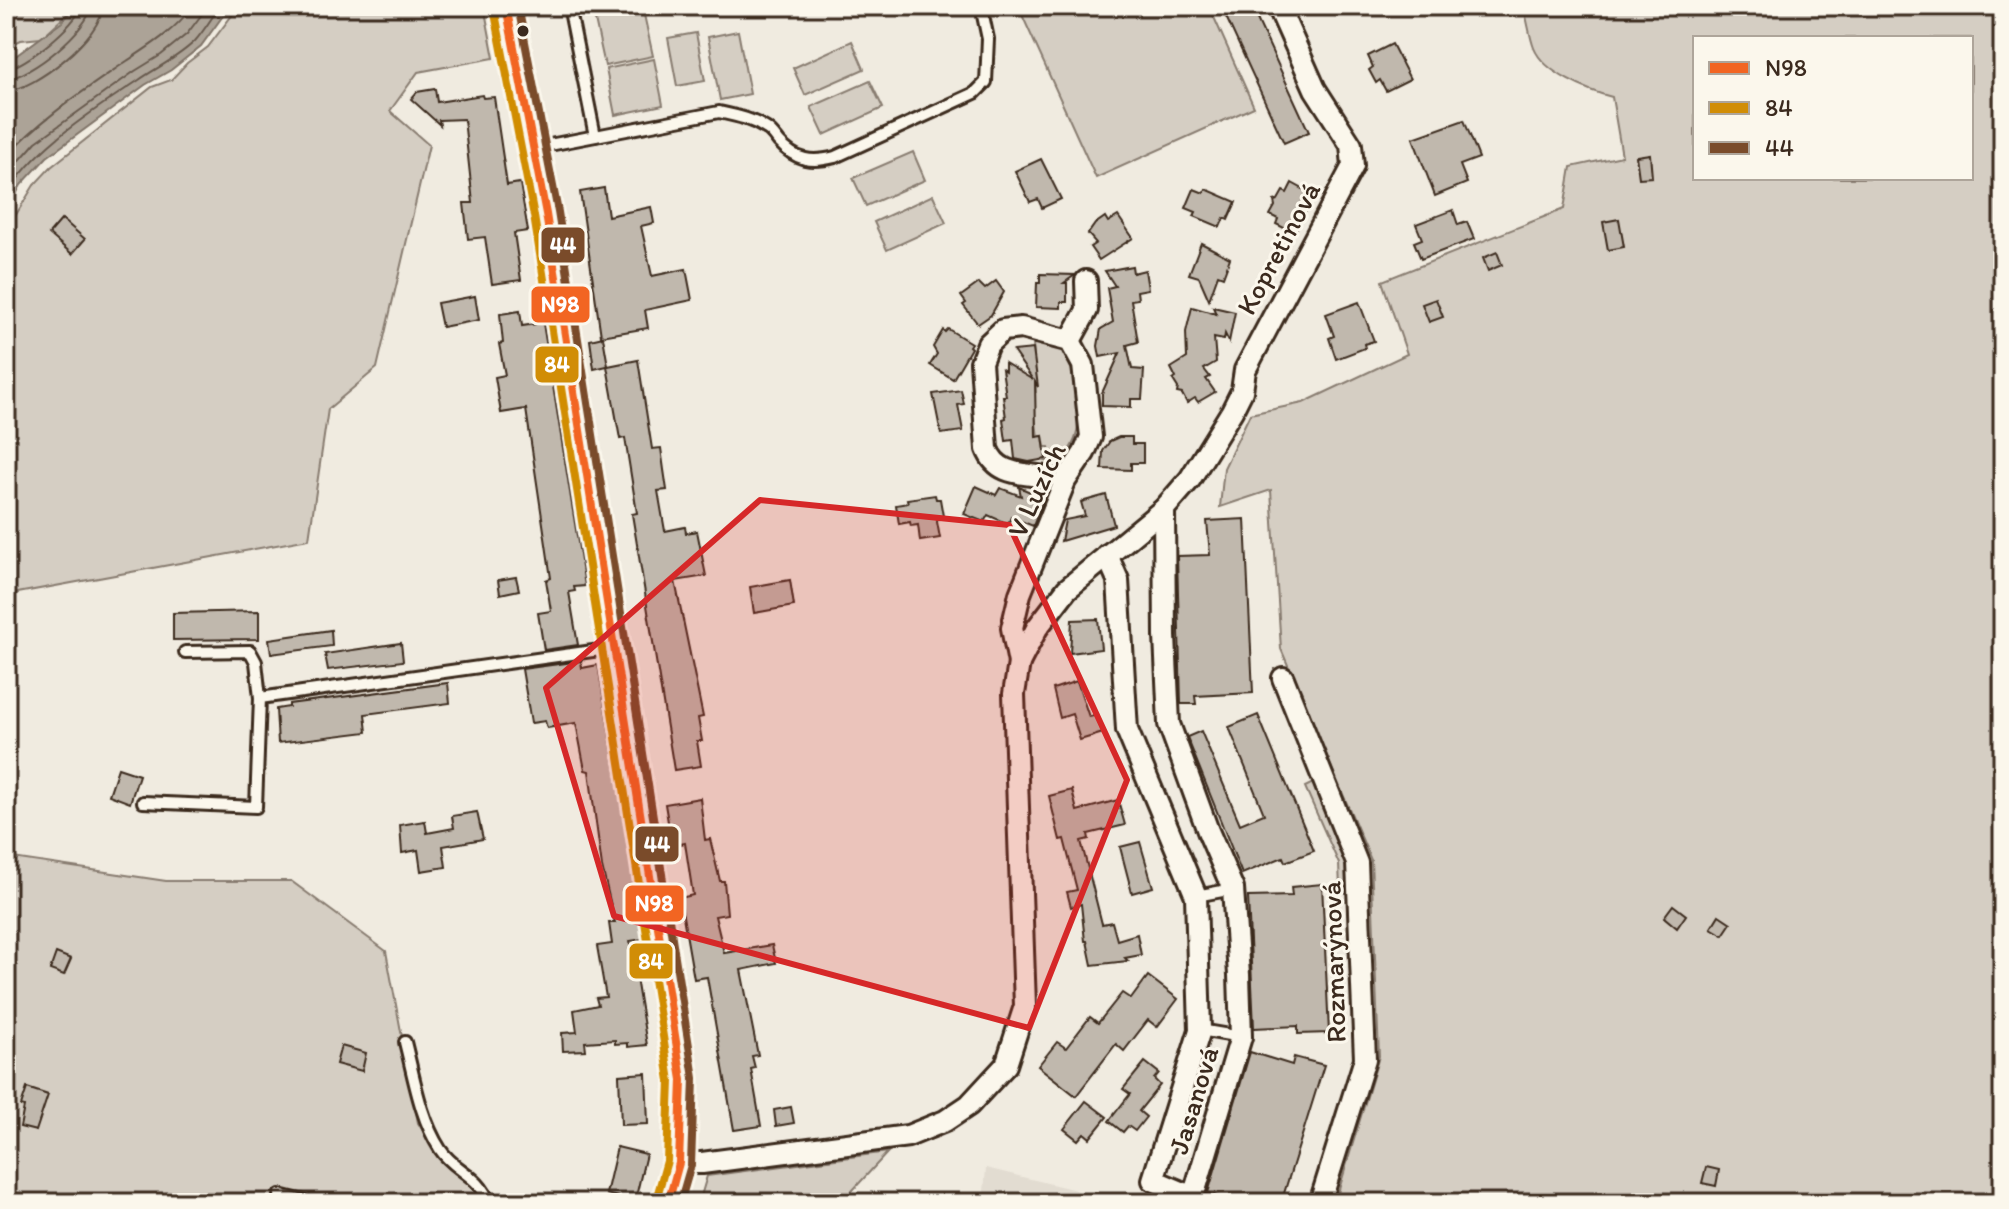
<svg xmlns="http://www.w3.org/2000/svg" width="2009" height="1209" viewBox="0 0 2009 1209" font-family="Itim,sans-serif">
<rect width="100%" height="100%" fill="#f0ebe0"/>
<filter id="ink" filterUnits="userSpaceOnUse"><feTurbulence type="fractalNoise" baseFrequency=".0125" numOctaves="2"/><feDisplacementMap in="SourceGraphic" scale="16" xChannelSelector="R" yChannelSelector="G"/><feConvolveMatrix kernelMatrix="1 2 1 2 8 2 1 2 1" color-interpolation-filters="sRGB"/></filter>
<g filter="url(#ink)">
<!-- built -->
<path fill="#e2dcd1" d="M 986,1168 L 1076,1190 L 1090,1203 L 983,1203 Z"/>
<!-- green -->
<g fill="#d5cec3" stroke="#887c70" stroke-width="2" fill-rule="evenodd">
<path d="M 6,6 L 76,6 L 41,38 L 21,40 L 6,47 Z"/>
<path d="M 239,6 L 484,6 L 494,58 L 418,72 L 390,111 L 429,145 L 377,368 L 328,409 L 309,539 L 12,594 L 6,574 L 6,231 L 34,185 L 51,167 L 152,87 L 171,80 L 187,63 L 208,47 Z"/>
<path d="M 1018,6 L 1209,6 L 1254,107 L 1096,178 Z"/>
<path d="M 1523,6 L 2003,6 L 2003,1203 L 1335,1203 L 1379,1056 L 1371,860 L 1281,649 L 1271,490 L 1220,507 L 1224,468 L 1250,414 L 1303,403 L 1407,354 L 1382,281 L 1564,209 L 1571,167 L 1622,156 L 1612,97 C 1588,91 1544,73 1534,48 C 1529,35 1528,20 1523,6 ZM 1695,38 L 1971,38 L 1971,178 L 1695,178 Z"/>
<path d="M 643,10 L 653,56 L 605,66 L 595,20 Z"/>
<path d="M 738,31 L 750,94 L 720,100 L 708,37 Z"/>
<path d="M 696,33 L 705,81 L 677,86 L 668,38 Z"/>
<path d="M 852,41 L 864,69 L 805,95 L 793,68 Z"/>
<path d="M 654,59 L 663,105 L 615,115 L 606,69 Z"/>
<path d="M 870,81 L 883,108 L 824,135 L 811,107 Z"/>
<path d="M 913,152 L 925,180 L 866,206 L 853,178 Z"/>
<path d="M 933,195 L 946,223 L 887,250 L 874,222 Z"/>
<path d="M 1033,343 C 1039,343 1047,342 1052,343 C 1076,349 1082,416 1076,436 C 1073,447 1066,455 1060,464 L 1045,461 L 1050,459 L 1049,447 L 1045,447 L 1043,436 L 1038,437 L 1032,393 L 1036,392 Z"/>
<path d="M 1313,783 L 1346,861 L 1347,889 L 1340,889 L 1339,864 L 1305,787 Z"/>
<path d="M 6,857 L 166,881 L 291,881 L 386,951 L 418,1123 L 438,1155 L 480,1190 L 484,1203 L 6,1203 Z"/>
<path d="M 888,1152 L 841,1203 L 699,1203 L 707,1176 Z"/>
</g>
<!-- water -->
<g fill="#aca397" stroke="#7f7367" stroke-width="2">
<path d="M 76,6 L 230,6 L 201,46 L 171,70 L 145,85 L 47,157 L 21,185 L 6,212 L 6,63 L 62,22 Z"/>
<path d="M 6,635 L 11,675 L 6,813 Z"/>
</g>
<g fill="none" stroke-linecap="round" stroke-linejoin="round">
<!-- shore -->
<g stroke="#685a4e" stroke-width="2">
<path d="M 6,69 C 24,67 78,24 81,6"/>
<path d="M 6,79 C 29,78 90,29 91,6"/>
<path d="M 6,91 C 35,90 102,36 103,6"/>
<path d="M 6,157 C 40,119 85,90 127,61 C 153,44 174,31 193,6"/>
<path d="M 6,176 L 36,142 L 135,71 L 161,55 L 187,34 L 208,6"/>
<path d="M 6,196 C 34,147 93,111 139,80 C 158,67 179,57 195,41 C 204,31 212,17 220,6"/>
</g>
</g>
<!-- building -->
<g fill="#c0b8ad" stroke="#3b2a1e" stroke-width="2">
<path d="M 1221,6 L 1251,6 L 1309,132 L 1284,143 Z"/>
<path d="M 1392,44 L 1410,79 L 1386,91 L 1380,80 L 1376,83 L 1369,70 L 1373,67 L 1368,56 Z"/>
<path d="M 435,89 L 437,102 L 482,95 L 483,98 L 494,97 L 507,185 L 520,183 L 528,231 L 514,233 L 521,280 L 492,284 L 485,237 L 468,239 L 464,203 L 473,203 L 464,119 L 439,120 L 440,125 L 411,99 L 417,92 Z"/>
<path d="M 1464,120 L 1479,158 L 1460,165 L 1467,183 L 1435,196 L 1413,138 Z"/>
<path d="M 1650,154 L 1652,177 L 1639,178 L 1636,156 Z"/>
<path d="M 1041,159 L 1061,199 L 1042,208 L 1038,199 L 1030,202 L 1015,171 Z"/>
<path d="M 1292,183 L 1310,193 L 1305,202 L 1309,205 L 1294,233 L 1276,224 L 1278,219 L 1270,215 L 1275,206 L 1274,201 L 1278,200 L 1283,191 L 1287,193 Z"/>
<path d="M 604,188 L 608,216 L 651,207 L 654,223 L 641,226 L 652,276 L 686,269 L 692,300 L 645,310 L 648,328 L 601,336 L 580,192 Z"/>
<path d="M 1194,189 L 1204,193 L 1206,189 L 1236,202 L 1228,220 L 1224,218 L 1220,227 L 1194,216 L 1196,212 L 1186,208 Z"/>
<path d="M 1453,210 L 1458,225 L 1467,222 L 1474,239 L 1421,259 L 1414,242 L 1422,239 L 1416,224 Z"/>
<path d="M 1118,216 L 1133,238 L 1099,260 L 1090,247 L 1096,243 L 1088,234 L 1095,224 L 1105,217 L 1108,222 Z"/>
<path d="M 62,219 L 85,239 L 72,254 L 49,234 Z"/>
<path d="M 1619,219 L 1624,247 L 1608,250 L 1603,222 Z"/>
<path d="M 1201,243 L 1230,258 L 1223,277 L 1218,275 L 1209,300 L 1199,277 L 1189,274 Z"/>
<path d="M 1497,252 L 1502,265 L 1488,271 L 1483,258 Z"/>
<path d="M 1132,266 L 1133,273 L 1145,270 L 1148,289 L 1137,291 L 1138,299 L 1131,300 L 1138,342 L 1127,345 L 1132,369 L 1144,370 L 1142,399 L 1131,399 L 1131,407 L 1102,406 L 1102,393 L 1120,353 L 1100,357 L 1098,346 L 1101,329 L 1113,322 L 1107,288 L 1115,286 L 1105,271 Z"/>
<path d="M 1040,274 L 1075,275 L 1064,283 L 1067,283 L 1067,302 L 1061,302 L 1061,308 L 1036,307 L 1037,283 L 1040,283 Z"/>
<path d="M 996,281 L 1004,292 L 991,315 L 978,324 L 963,305 L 966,303 L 961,296 L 979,283 L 985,289 Z"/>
<path d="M 475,296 L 479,320 L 442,327 L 437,303 Z"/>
<path d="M 1436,299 L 1443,317 L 1429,322 L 1422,304 Z"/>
<path d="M 1359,302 L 1374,341 L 1364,344 L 1365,348 L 1336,359 L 1329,338 L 1334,336 L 1326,314 Z"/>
<path d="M 1192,307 L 1216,314 L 1213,307 L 1235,312 L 1229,342 L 1225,334 L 1224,340 L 1214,338 L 1216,362 L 1204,369 L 1210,377 L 1206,379 L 1215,392 L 1198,402 L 1195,398 L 1187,403 L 1182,394 L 1177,393 L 1178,388 L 1173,380 L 1176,378 L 1171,368 L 1187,358 L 1186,332 Z"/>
<path d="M 520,311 L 522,326 L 543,323 L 585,586 L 574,587 L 575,591 L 569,592 L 578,645 L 544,650 L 538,613 L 551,611 L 546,580 L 551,578 L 526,409 L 501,413 L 495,377 L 505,375 L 499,344 L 503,343 L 500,314 Z"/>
<path d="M 948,329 L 971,343 L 969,346 L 971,348 L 953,379 L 930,365 L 937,354 L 933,347 L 943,330 L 945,332 Z"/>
<path d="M 603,337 L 608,366 L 638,360 L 652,449 L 661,448 L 664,470 L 667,490 L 658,491 L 665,531 L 685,527 L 686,533 L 697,531 L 706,576 L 675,581 L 703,717 L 698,718 L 702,741 L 697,741 L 701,766 L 674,770 L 632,514 L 637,513 L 625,438 L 620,439 L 607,366 L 594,369 L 590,340 Z"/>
<path d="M 1033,349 L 1038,387 L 1035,382 L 1036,437 L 1043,436 L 1046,459 L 1029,462 L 1015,459 L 1013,440 L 1006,441 L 1003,419 L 1006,418 L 1003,396 L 1006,396 L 1002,369 L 1005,371 L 1005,363 L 1033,380 L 1013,351 Z"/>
<path d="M 961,390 L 964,404 L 958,405 L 963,431 L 941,434 L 933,394 Z"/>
<path d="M 1119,437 L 1132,437 L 1132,444 L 1143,444 L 1143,463 L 1131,463 L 1131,470 L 1102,469 L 1103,451 L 1110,441 Z"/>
<path d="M 976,486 L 996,495 L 1000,488 L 1021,496 L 1019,487 L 1044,498 L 1033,526 L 1011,517 L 1008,524 L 988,515 L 984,522 L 964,514 Z"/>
<path d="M 935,495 L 936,499 L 940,499 L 943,516 L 938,517 L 937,522 L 940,538 L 920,541 L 918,525 L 911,526 L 910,522 L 899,524 L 896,505 L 908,503 L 907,499 Z"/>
<path d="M 1106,495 L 1114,525 L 1061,541 L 1065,520 L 1085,516 L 1081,502 Z"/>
<path d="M 1245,519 L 1253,693 L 1195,696 L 1196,704 L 1181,704 L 1177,556 L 1210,555 L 1207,521 Z"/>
<path d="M 516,577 L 519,590 L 500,594 L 498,580 Z"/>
<path d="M 790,580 L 794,606 L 754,613 L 750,587 Z"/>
<path d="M 259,611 L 259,639 L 173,640 L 173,613 Z"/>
<path d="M 1098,619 L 1101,649 L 1070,653 L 1072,620 Z"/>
<path d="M 331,630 L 332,646 L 271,654 L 269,639 Z"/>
<path d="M 401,643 L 403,661 L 328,670 L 325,654 Z"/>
<path d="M 581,661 L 582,668 L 598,665 L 643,939 L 630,941 L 647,1045 L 628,1047 L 628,1043 L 615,1044 L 615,1040 L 585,1042 L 586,1050 L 563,1051 L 562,1033 L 577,1032 L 574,1010 L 598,1005 L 596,998 L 606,997 L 597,946 L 612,944 L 609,923 L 615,923 L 602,867 L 589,771 L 585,770 L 576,723 L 547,728 L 545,721 L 531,723 L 522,669 Z"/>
<path d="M 1077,681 L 1089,717 L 1097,715 L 1103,733 L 1080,740 L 1072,714 L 1060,718 L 1053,689 Z"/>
<path d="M 448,683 L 450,703 L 365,714 L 367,732 L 278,743 L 276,709 L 289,707 L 289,704 Z"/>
<path d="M 1258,715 L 1314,851 L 1285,862 L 1283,857 L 1242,874 L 1187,737 L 1201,731 L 1240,824 L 1264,814 L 1229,727 Z"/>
<path d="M 118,768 L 139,775 L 130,803 L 109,795 Z"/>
<path d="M 1072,790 L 1077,811 L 1118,800 L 1125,825 L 1088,834 L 1089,839 L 1081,841 L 1102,924 L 1112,922 L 1117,940 L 1137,934 L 1141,955 L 1125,958 L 1128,961 L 1092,965 L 1087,941 L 1085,941 L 1081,904 L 1071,907 L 1067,892 L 1077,890 L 1064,839 L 1060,840 L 1049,796 Z"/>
<path d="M 700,798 L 705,840 L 710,839 L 720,881 L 724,881 L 727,914 L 715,916 L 724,953 L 772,945 L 776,963 L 741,970 L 758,1055 L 752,1056 L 755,1068 L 751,1069 L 761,1126 L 734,1130 L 707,977 L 694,979 L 684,922 L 680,898 L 693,895 L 685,843 L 672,846 L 665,804 Z"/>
<path d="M 477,812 L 483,839 L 443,846 L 446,867 L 421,871 L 418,850 L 402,853 L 400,825 L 425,821 L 427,833 L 454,828 L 452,816 Z"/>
<path d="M 1140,842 L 1153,887 L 1132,893 L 1120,847 Z"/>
<path d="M 1322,884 L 1329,1033 L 1298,1034 L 1298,1026 L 1254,1028 L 1248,897 L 1292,896 L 1291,887 Z"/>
<path d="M 1673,905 L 1686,915 L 1677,928 L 1664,917 Z"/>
<path d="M 1719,915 L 1731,923 L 1723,935 L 1711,928 Z"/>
<path d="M 56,953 L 71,959 L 64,975 L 50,970 Z"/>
<path d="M 1148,976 L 1178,999 L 1157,1027 L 1148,1020 L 1124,1051 L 1116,1044 L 1076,1096 L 1038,1066 L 1057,1042 L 1066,1048 L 1090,1017 L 1098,1023 L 1122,993 L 1131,999 Z"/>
<path d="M 341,1046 L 366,1053 L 362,1071 L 336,1064 Z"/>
<path d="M 1250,1052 L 1292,1065 L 1294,1057 L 1324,1065 L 1281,1203 L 1238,1203 L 1208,1193 Z"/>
<path d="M 1145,1062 L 1159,1073 L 1154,1079 L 1160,1085 L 1139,1111 L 1146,1117 L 1135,1131 L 1128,1126 L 1123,1132 L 1109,1121 L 1130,1094 L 1123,1089 Z"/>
<path d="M 646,1073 L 648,1124 L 621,1125 L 619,1075 Z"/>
<path d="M 27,1088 L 48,1095 L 36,1131 L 20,1127 L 24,1107 L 21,1106 Z"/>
<path d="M 1086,1101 L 1107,1117 L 1090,1138 L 1084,1133 L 1078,1140 L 1064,1129 Z"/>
<path d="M 791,1107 L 794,1123 L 776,1126 L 774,1110 Z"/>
<path d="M 617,1147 L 646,1154 L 635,1201 L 606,1194 Z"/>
<path d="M 1706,1167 L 1719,1170 L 1716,1186 L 1702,1183 Z"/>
</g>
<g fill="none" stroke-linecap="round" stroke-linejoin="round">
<!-- service casing -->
<g stroke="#3b2a1e" stroke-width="16">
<g id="service">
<path d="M 569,6 L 595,136"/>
<path d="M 534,148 L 719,112 C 737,116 752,119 767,129 C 772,132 775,137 779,142 C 796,161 812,163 835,157 L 975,93 L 986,82 L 988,39 L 981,6"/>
<path d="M 185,652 L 250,651 L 256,662 L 260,698"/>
<path d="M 143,802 L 256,807 L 260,698 L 614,648"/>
<path d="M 1196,896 L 1233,889"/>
<path d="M 1200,1030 L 1241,1037"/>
<path d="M 405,1042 C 414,1077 420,1118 440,1149 C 454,1171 480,1175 489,1203"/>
<path d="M 280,1195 L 312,1203"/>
</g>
</g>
<!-- minor casing -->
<g stroke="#3b2a1e" stroke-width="26">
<g id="minor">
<path d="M 1070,341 L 1087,310 L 1086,281"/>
<path d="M 1107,555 L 1118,580 L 1127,730 L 1196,896 L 1200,1030 L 1153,1180 L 1193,1197 L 1241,1037 L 1239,975 L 1233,889 L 1208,831 L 1169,724 L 1165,636 L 1164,509"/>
<path d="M 1019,663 L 1012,628 L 1020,594 L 1065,481 L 1084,453 L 1091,437 L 1083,365 L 1070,341 L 1021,328 L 1003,330 L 988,344 L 981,362 L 987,449 C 997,475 1021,473 1046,477"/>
<path d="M 1283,678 L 1357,863 L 1365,1059 L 1320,1203"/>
<path d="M 679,1163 L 702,1163 L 908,1136 L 945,1121 L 969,1105 L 1006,1065 L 1025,1006 L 1014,694 L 1019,663 L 1037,628 L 1067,589 L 1164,509 L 1190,479 L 1232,411 L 1242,391 L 1245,370 L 1353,166 L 1351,145 L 1315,89 L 1278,6"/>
</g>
</g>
<!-- tertiary casing -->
<g stroke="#3b2a1e" stroke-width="32">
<path id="tertiary" d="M 506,6 L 546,214 L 616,648 L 682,1080 L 679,1163 L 668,1203"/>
</g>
<!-- service -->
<use href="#service" stroke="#fbf7ec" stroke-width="10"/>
<!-- minor -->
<use href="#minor" stroke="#fbf7ec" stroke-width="20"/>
<!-- tertiary -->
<use href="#tertiary" stroke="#fbf7ec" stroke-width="26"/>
<!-- bus-1 casing -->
<g stroke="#fbf7ec" stroke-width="14">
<path id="bus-1" d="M 506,6 L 546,214 L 682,1080 L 679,1163 L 668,1203"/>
</g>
<!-- bus-2 casing -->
<g stroke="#fbf7ec" stroke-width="14">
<path id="bus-2" d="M 494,8 L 534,216 L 670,1081 L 667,1161 L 656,1200"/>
</g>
<!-- bus-3 casing -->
<g stroke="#fbf7ec" stroke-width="14">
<path id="bus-3" d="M 518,6 L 558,212 L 694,1078 L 691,1165 L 680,1203"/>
</g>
<!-- bus-1 -->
<use href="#bus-1" stroke="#f26522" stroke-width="8"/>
<!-- bus-2 -->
<use href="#bus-2" stroke="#d18d06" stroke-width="8"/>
<!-- bus-3 -->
<use href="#bus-3" stroke="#7a4b2a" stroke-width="8"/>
</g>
</g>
<!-- marked area -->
<path fill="#d62828" fill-opacity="0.2" stroke="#d62828" stroke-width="6" stroke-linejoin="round" d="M 760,500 L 1009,525 L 1127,780 L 1029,1028 L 614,916 L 546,688 Z"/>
<!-- markers -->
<circle fill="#3b2a1e" stroke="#fbf7ec" stroke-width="3" cx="523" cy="31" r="7"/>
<g text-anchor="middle" stroke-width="6" stroke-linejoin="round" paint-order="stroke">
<!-- street labels -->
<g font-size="28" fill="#3b2a1e" stroke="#fbf7ec">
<text transform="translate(1278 248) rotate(-62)" y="10">Kopretinová</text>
<text transform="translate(1036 490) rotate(-65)" y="10">V Luzích</text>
<text transform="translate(1333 962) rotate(-92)" y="10">Rozmarýnová</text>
<text transform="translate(1193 1100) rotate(-73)" y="10">Jasanová</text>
</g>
</g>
<g stroke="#fbf7ec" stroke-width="3">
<rect x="540" y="226" width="46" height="38" rx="8" fill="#7a4b2a"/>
<rect x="530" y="285" width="61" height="39" rx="8" fill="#f26522"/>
<rect x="534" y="345" width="46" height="39" rx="8" fill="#d18d06"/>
<rect x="634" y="825" width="46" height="38" rx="8" fill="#7a4b2a"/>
<rect x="624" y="884" width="61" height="39" rx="8" fill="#f26522"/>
<rect x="628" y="942" width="46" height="38" rx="8" fill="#d18d06"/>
</g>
<g font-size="22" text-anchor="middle" font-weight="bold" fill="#fff">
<text x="563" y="253">44</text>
<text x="560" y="312">N98</text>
<text x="557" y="372">84</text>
<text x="657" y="852">44</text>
<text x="654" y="911">N98</text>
<text x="651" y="969">84</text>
</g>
<!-- margin -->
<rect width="2009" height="1209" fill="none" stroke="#fbf7ec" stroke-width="32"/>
<rect x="16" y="16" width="1977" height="1177" fill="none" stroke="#3b2a1e" stroke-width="3" filter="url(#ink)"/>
<!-- legend -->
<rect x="1693" y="36" width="280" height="144" fill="#fbf7ec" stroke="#aea59a" stroke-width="2"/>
<rect x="1709" y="62" width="40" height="12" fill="#f26522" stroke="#aea59a" stroke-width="2"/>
<text x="1765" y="76" font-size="24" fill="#3b2a1e">N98</text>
<rect x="1709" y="102" width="40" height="12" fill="#d18d06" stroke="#aea59a" stroke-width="2"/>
<text x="1765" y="116" font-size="24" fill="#3b2a1e">84</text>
<rect x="1709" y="142" width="40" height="12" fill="#7a4b2a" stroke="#aea59a" stroke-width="2"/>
<text x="1765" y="156" font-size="24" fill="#3b2a1e">44</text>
</svg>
